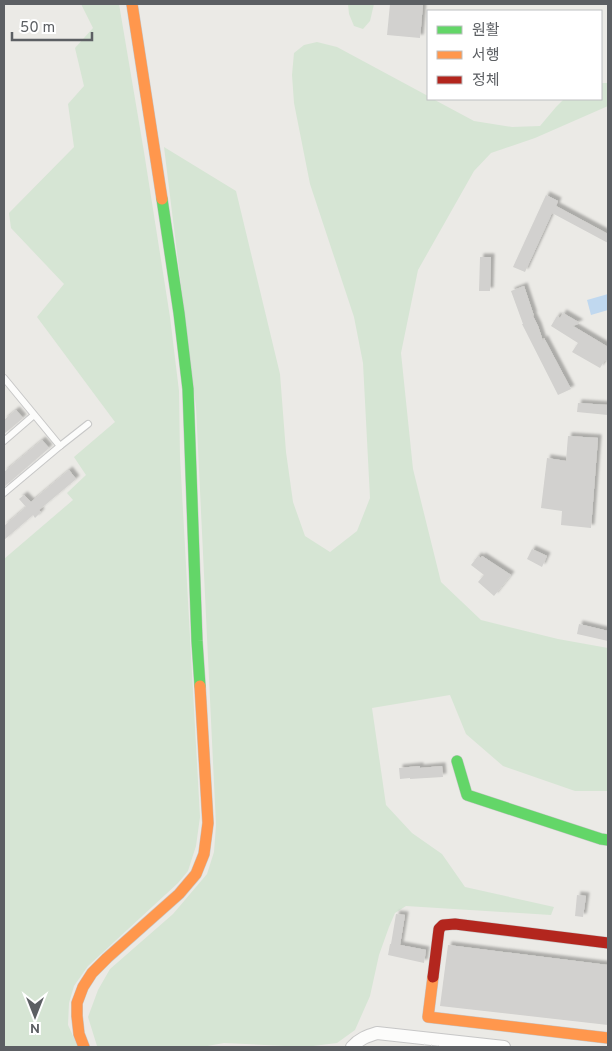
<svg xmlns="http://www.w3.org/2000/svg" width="612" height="1051" viewBox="0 0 612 1051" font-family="Overpass,'Noto Sans KR',sans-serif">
<defs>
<filter id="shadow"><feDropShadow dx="3.5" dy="-3.5" stdDeviation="1" flood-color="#0004"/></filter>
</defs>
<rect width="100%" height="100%" fill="#ebeae6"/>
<!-- green -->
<g fill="#d6e5d4">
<path d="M 81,4 L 119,4 L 144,152 L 170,317 L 179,391 L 180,457 L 200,817 L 196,846 L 188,871 L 178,883 L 88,966 L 74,986 L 69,1003 L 68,1025 L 78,1047 L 4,1047 L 4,559 L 73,500 L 67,493 L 86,475 L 74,457 L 115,422 L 37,317 L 64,284 L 11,228 L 9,213 L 74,147 L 68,104 L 84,86 L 75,48 L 93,28 Z"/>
<path d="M 348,4 L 374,4 L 370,21 L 363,29 L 354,26 L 349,14 Z"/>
<path d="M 317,42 L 337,47 L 428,96 L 428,99 L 433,99 L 474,121 L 512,127 L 540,126 L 556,107 L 564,99 L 601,99 L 601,83 L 608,83 L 608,106 L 535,138 L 491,153 L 474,171 L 418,270 L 401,353 L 413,469 L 441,582 L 481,620 L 558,639 L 608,648 L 608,791 L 575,791 L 503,766 L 466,734 L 450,695 L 372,708 L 386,805 L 412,833 L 442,854 L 465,887 L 554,907 L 551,915 L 406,906 L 395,913 L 389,927 L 379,955 L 370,996 L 355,1030 L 337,1043 L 305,1047 L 224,1043 L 202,1047 L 100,1047 L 97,1046 L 88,1017 L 98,990 L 110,969 L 173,914 L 207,874 L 214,852 L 216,825 L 196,407 L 164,147 L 236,191 L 280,374 L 286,452 L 293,502 L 305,536 L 330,552 L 357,531 L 370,498 L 363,363 L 354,317 L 310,184 L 294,103 L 292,75 L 294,53 L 304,45 Z"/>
</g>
<!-- water -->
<path fill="#c0d8ef" d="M 608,294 L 608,310 L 591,315 L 587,300 Z"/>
<!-- building -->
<g fill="#d2d1cf" filter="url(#shadow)">
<path d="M 390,4 L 423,4 L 420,38 L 387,35 Z"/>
<path d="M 546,195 L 558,201 L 556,206 L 608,234 L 608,243 L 552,213 L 525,272 L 513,267 Z"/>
<path d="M 480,257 L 491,257 L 490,291 L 479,291 Z"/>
<path d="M 524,286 L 534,316 L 532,314 L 538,326 L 543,341 L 544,338 L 571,389 L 558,395 L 522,324 L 523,324 L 511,291 Z"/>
<path d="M 563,313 L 580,323 L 573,326 L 608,347 L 608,361 L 605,360 L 600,368 L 572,352 L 578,343 L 551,326 L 557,316 L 560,318 Z"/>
<path d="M 578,403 L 608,405 L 608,415 L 577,412 Z"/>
<path d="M 16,410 L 23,418 L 4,434 L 4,420 Z"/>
<path d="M 568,436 L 598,438 L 591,528 L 561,525 L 562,511 L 541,508 L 547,458 L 566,461 Z"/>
<path d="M 42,440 L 49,448 L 4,487 L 4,471 L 4,472 Z"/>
<path d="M 69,470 L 76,479 L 39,510 L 41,512 L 35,518 L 33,515 L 4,540 L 4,526 L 26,507 L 19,499 L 24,495 L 31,502 Z"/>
<path d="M 532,549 L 547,556 L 542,567 L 527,559 Z"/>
<path d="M 478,556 L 481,558 L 482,556 L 511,575 L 494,596 L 478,582 L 484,575 L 471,565 Z"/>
<path d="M 579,624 L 608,631 L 608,641 L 577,634 Z"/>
<path d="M 420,766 L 420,768 L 442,766 L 443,777 L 410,779 L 410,778 L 400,779 L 399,768 Z"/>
<path d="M 577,895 L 586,896 L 583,917 L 575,916 Z"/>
<path d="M 396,914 L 405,915 L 400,945 L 426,950 L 424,963 L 388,955 L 390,944 L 391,944 Z"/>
<path d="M 448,945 L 608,965 L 608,1025 L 440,1006 Z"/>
</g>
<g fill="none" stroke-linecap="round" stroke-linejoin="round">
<!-- lane casing -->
<g stroke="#c7c7c7" stroke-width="8">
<g id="lane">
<path d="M 4,378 L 60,446"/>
<path d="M 4,441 L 34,415"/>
<path d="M 4,493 L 60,446 L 88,424"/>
</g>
</g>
<!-- street casing -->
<g stroke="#c7c7c7" stroke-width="14">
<path id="street" d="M 352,1047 C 359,1039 367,1036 377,1033 L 504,1047"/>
</g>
<!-- fast casing -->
<g stroke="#c6c6c7" stroke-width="12">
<g id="fast">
<path d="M 162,199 L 179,313 L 188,389 L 197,641 L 200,686"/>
<path d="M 457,761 L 467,795 L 601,839 L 608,840"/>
</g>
</g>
<!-- slow casing -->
<g stroke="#c6c6c7" stroke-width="12">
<g id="slow">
<path d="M 132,4 L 162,199"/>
<path d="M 433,977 L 428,1017 L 608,1038"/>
<path d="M 84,1047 L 79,1034 L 77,1016 L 77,1003 L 83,987 L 92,973 L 107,958 L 179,894 L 196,874 L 204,854 L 208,823 L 200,686"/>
</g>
</g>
<!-- jam casing -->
<g stroke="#c6c6c7" stroke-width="12">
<path id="jam" d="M 433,977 L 439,929 L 443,925 L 455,924 L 608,943"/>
</g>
<!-- lane -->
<use href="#lane" stroke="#fcfcfb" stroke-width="6"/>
<!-- street -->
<use href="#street" stroke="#fcfcfb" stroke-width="12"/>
<!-- fast -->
<use href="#fast" stroke="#63d668" stroke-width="11"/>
<!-- slow -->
<use href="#slow" stroke="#ff974d" stroke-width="11"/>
<!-- jam -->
<use href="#jam" stroke="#b3261e" stroke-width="11"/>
<!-- rail -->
<path stroke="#e2e2e2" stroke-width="3" stroke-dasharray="1 6" stroke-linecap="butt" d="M 424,1045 L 441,1047"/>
</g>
<!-- border -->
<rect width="612" height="1051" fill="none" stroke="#5c5f63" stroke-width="10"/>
<!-- legend -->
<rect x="427" y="10" width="175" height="90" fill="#ffffff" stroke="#bebfc1"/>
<rect x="437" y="26" width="25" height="8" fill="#63d668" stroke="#bebfc1"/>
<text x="472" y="35" font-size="15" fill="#5c5f63">원활</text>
<rect x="437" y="51" width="25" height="8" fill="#ff974d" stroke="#bebfc1"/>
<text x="472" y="60" font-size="15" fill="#5c5f63">서행</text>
<rect x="437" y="76" width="25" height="8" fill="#b3261e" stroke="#bebfc1"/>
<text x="472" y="85" font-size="15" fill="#5c5f63">정체</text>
<!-- north arrow -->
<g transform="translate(35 1016) rotate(180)" stroke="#ffffff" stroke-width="4" paint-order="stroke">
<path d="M0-4L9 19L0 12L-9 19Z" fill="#5c5f63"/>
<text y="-8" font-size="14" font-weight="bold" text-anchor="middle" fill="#5c5f63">N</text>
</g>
<!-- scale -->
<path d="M12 32v8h80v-8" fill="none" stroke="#5c5f63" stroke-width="2.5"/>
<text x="20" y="32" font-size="15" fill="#5c5f63" stroke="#ffffff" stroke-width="4" paint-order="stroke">50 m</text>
</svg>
